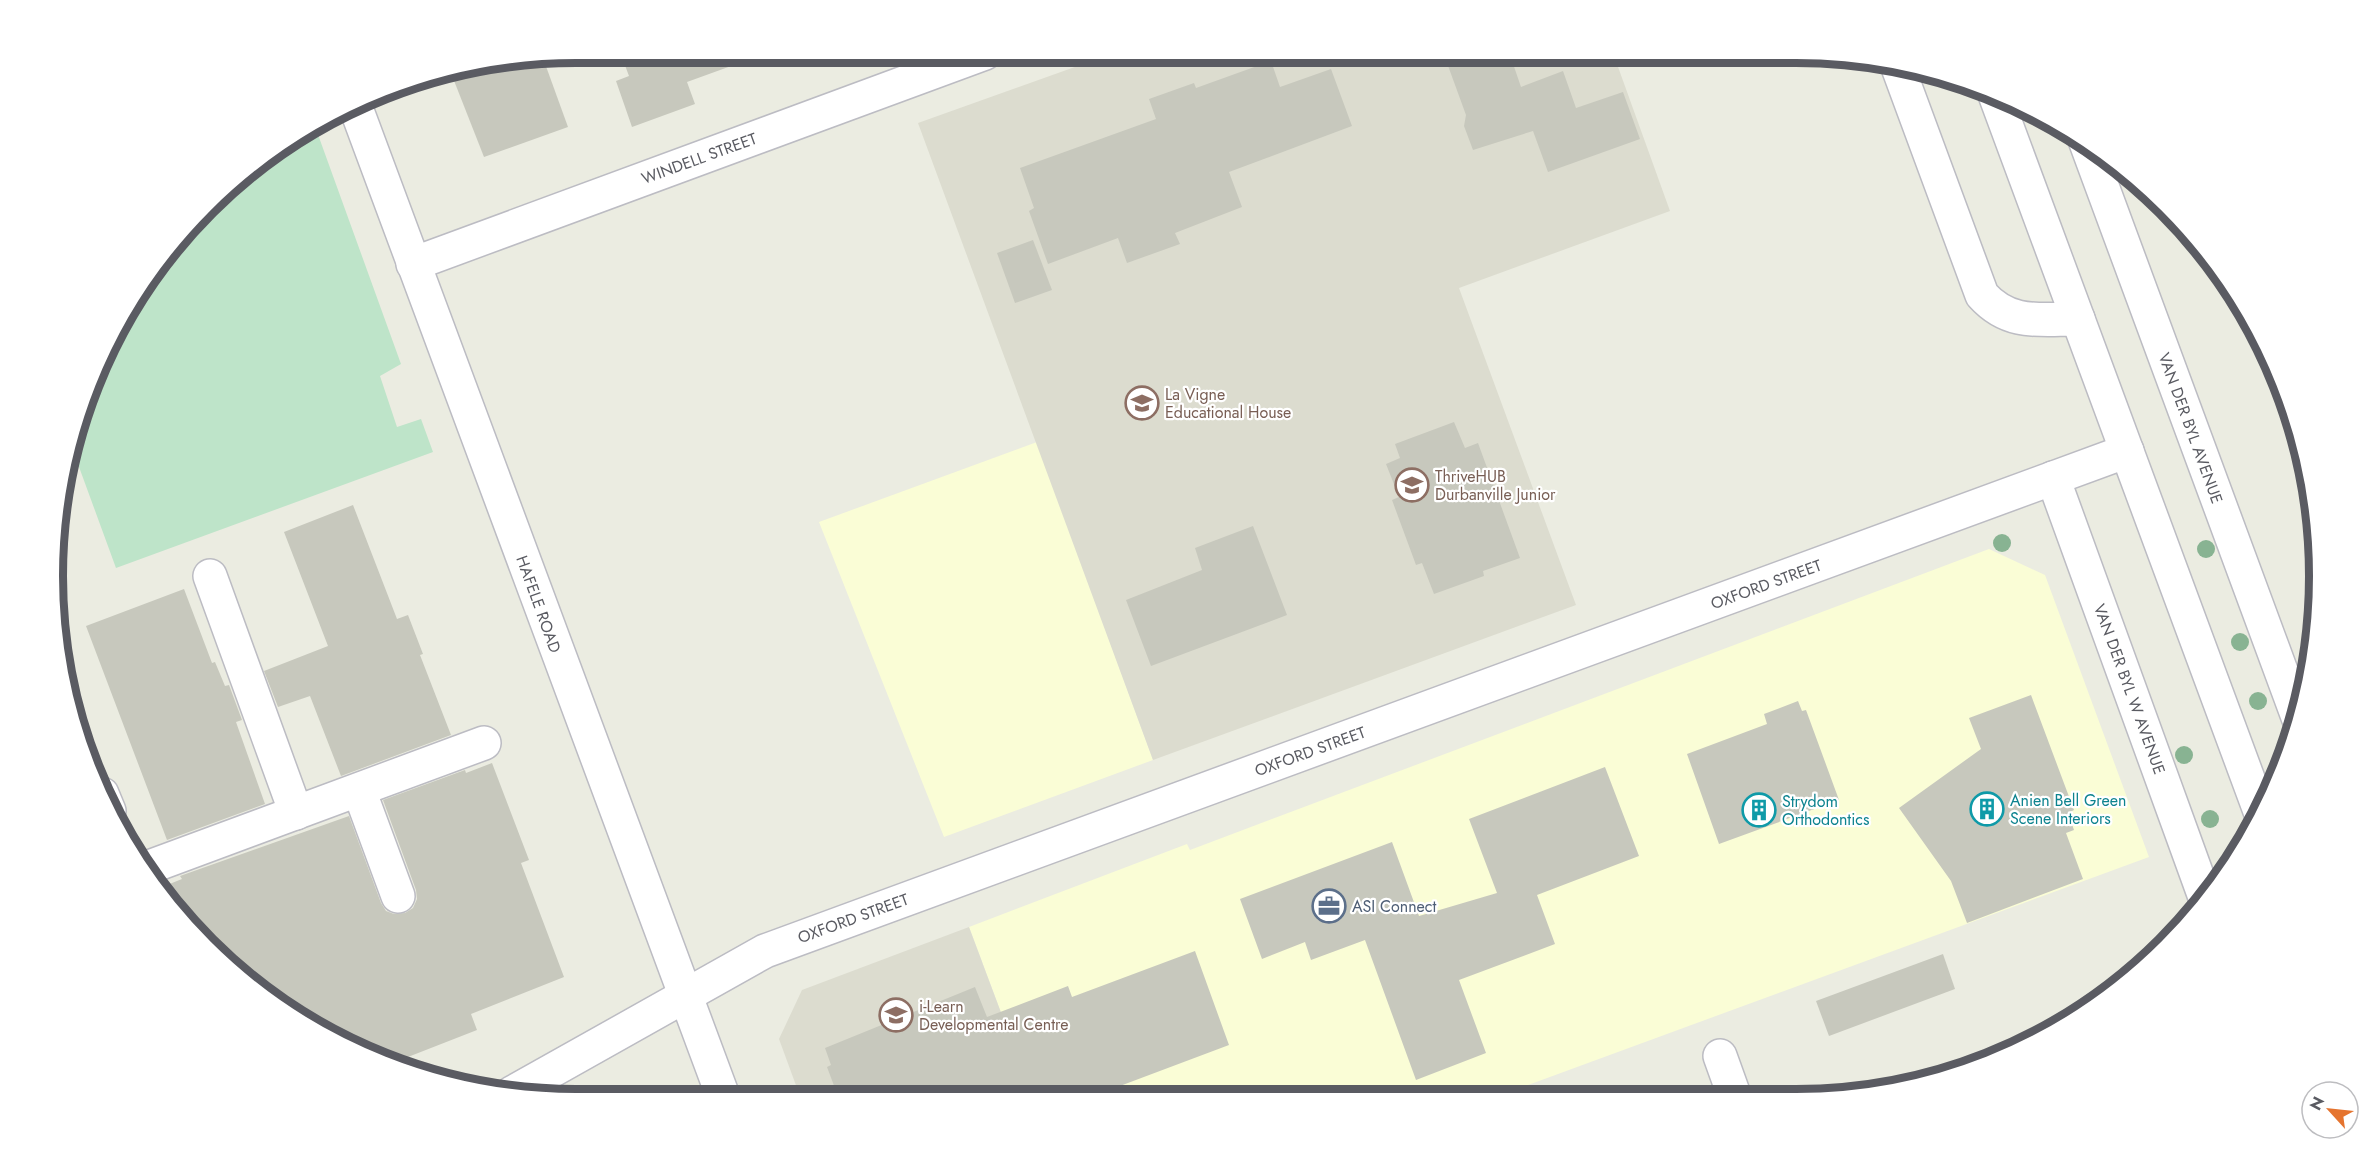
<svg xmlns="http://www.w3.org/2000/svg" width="2372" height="1152" viewBox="0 0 2372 1152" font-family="Jost,sans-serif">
<rect width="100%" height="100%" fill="#ebece1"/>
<!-- commercial -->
<g fill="#fafdd6">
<path d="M 1037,442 L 1153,760 L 944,837 L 819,522 Z"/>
<path d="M 1989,549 L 2045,575 L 2149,857 L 1498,1096 L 1033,1098 L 969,927 L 1187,844 L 1190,850 Z"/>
</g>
<!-- education -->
<g fill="#dcdccf">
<path d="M 1114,53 L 1613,53 L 1670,211 L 1459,288 L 1576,605 L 1153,760 L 918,123 Z"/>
<path d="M 969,927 L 1033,1098 L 801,1099 L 779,1039 L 802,990 Z"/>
</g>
<!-- green -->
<path fill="#bee4c9" d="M 316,129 L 401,364 L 380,376 L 397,427 L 421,419 L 433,452 L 116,568 L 71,445 L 92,375 L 141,285 L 257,161 Z"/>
<!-- building -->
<g fill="#c7c8bd">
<path d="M 620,52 L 755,52 L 756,57 L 687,82 L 695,104 L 632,127 L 616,81 L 629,76 Z"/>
<path d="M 1443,52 L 1509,52 L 1521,87 L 1563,71 L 1576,108 L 1623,92 L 1640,139 L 1548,172 L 1533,131 L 1473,150 L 1464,126 L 1466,115 Z"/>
<path d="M 543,58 L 568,127 L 484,157 L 451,73 Z"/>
<path d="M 1271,61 L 1280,87 L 1331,69 L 1352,126 L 1229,172 L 1242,207 L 1175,233 L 1180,244 L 1127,263 L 1118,238 L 1048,264 L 1029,211 L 1034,208 L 1020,168 L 1156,119 L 1149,99 L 1194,83 L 1196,88 Z"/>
<path d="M 1033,240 L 1052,290 L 1015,303 L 997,253 Z"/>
<path d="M 1454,422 L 1465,448 L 1478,443 L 1520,558 L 1483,571 L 1484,576 L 1434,594 L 1422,563 L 1416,565 L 1392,500 L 1399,497 L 1386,464 L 1400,458 L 1395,444 Z"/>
<path d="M 353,505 L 397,619 L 408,615 L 423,654 L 420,655 L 451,735 L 341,776 L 310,696 L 278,707 L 264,671 L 328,646 L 284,532 Z"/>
<path d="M 1253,526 L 1287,615 L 1151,666 L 1126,600 L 1202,570 L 1195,548 Z"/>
<path d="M 184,589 L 212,663 L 215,662 L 225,686 L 229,685 L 242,720 L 236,722 L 265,804 L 167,840 L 86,626 Z"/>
<path d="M 2031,695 L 2074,810 L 2068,813 L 2074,830 L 2066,833 L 2083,879 L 1967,923 L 1951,881 L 1899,808 L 1981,749 L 1969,718 Z"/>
<path d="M 1798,701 L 1802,711 L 1806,710 L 1839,800 L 1719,844 L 1687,754 L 1767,724 L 1764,714 Z"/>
<path d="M 492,763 L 529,860 L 521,863 L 564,977 L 471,1014 L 477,1030 L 390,1064 L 375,1060 L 231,969 L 157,889 L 182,879 L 180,876 L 349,816 L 381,903 L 386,911 L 394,914 L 405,913 L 413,908 L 417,899 L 416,890 L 383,800 L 465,770 L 466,773 Z"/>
<path d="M 1605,767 L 1639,856 L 1537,895 L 1555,944 L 1459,980 L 1486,1053 L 1416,1080 L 1365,940 L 1311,960 L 1305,942 L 1262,959 L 1240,899 L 1392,842 L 1419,916 L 1497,893 L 1469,819 Z"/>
<path d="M 1195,951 L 1229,1045 L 1088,1098 L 839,1099 L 827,1067 L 831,1065 L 825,1048 L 975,987 L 987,1017 L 1068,986 L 1072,997 Z"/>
<path d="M 1943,954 L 1955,989 L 1829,1036 L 1816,1001 Z"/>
</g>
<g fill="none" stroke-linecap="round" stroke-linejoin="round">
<!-- minor casing -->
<g stroke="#bcbcc3" stroke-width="36">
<g id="minor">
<path d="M 1896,62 L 1982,295 C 2010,326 2040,319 2078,319"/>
<path d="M 1994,92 L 2260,811"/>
<path d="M 356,108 L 724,1099"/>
<path d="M 2085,140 L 2298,717"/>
<path d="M 413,264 L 985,53"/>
<path d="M 2053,478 L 2206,900"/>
<path d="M 210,576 L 296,813"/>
<path d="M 359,790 L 398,896"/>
<path d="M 102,794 L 109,811"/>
<path d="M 144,869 L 484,743"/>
<path d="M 1720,1056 L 1734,1095"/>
<path d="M 512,1093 L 765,951 L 2127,451"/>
</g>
</g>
<!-- minor -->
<use href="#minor" stroke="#fff" stroke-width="33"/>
</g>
<!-- trees -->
<g fill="#88b392">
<circle cx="2002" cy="543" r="9"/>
<circle cx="2206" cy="549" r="9"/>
<circle cx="2240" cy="642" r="9"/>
<circle cx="2258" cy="701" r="9"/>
<circle cx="2184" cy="755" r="9"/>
<circle cx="2210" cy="819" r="9"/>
</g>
<!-- icons -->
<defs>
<g id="school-ring" transform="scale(1.725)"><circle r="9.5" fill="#fff" stroke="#8d6e63" stroke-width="1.5"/><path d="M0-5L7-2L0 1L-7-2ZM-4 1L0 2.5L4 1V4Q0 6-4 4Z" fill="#8d6e63"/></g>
<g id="building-ring" transform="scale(1.725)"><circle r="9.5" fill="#fff" stroke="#0f9aa8" stroke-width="1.5"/><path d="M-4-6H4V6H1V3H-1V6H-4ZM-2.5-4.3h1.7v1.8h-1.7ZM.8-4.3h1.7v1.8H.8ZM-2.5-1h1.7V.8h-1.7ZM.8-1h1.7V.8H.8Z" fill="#0f9aa8"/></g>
<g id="office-ring" transform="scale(1.725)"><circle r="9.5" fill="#fff" stroke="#5c6f8a" stroke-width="1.5"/><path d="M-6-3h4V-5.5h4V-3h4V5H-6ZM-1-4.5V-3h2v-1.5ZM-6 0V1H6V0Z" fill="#5c6f8a"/></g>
</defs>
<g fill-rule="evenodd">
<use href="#school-ring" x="1142" y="403"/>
<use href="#school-ring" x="1412" y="485"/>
<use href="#building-ring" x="1987" y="809"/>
<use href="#building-ring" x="1759" y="810"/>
<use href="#office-ring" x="1329" y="906"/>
<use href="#school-ring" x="896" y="1015"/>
</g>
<g text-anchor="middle" stroke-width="4.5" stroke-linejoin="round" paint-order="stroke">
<!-- street labels -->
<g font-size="16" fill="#5a5b62" stroke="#fff">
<text transform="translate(699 158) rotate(-20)" y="6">WINDELL STREET</text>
<text transform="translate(2191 428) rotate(70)" y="6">VAN DER BYL AVENUE</text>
<text transform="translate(1766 584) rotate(-20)" y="6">OXFORD STREET</text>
<text transform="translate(539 604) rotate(70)" y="6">HAFELE ROAD</text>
<text transform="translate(2130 689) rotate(70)" y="6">VAN DER BYL W AVENUE</text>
<text transform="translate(1310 751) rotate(-20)" y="6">OXFORD STREET</text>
<text transform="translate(853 918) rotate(-20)" y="6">OXFORD STREET</text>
</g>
<!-- education labels -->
<g font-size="16" fill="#785e54" stroke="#fff" text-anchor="start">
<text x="1165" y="400">La Vigne<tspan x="1165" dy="18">Educational House</tspan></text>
<text x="1435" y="482">ThriveHUB<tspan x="1435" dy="18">Durbanville Junior</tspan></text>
<text x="919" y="1012">i-Learn<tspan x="919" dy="18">Developmental Centre</tspan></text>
</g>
<!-- culture labels -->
<g font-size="16" fill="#0d838f" stroke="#fff" text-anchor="start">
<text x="2010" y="806">Anien Bell Green<tspan x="2010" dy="18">Scene Interiors</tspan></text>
<text x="1782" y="807">Strydom<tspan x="1782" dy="18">Orthodontics</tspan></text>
</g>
<!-- service labels -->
<g font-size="16" fill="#4e5e75" stroke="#fff" text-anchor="start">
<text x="1352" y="912">ASI Connect</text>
</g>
</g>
<!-- crop -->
<path d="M0 0H2372V1152H0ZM576 63H1796A513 513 0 0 1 2309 576V576A513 513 0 0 1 1796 1089H576A513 513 0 0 1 63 576V576A513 513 0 0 1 576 63Z" fill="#fff" fill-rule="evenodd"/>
<path fill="none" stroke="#5a5b62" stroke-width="8" d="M576 63H1796A513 513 0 0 1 2309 576V576A513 513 0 0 1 1796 1089H576A513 513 0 0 1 63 576V576A513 513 0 0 1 576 63Z"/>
<!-- north arrow -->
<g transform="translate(2330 1110) rotate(297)"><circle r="28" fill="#ffffff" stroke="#bdbdc0" stroke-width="1.5"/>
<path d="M0-4.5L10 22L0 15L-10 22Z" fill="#e5742f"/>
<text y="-9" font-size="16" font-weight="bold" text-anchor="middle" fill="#5a5b62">N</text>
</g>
</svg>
